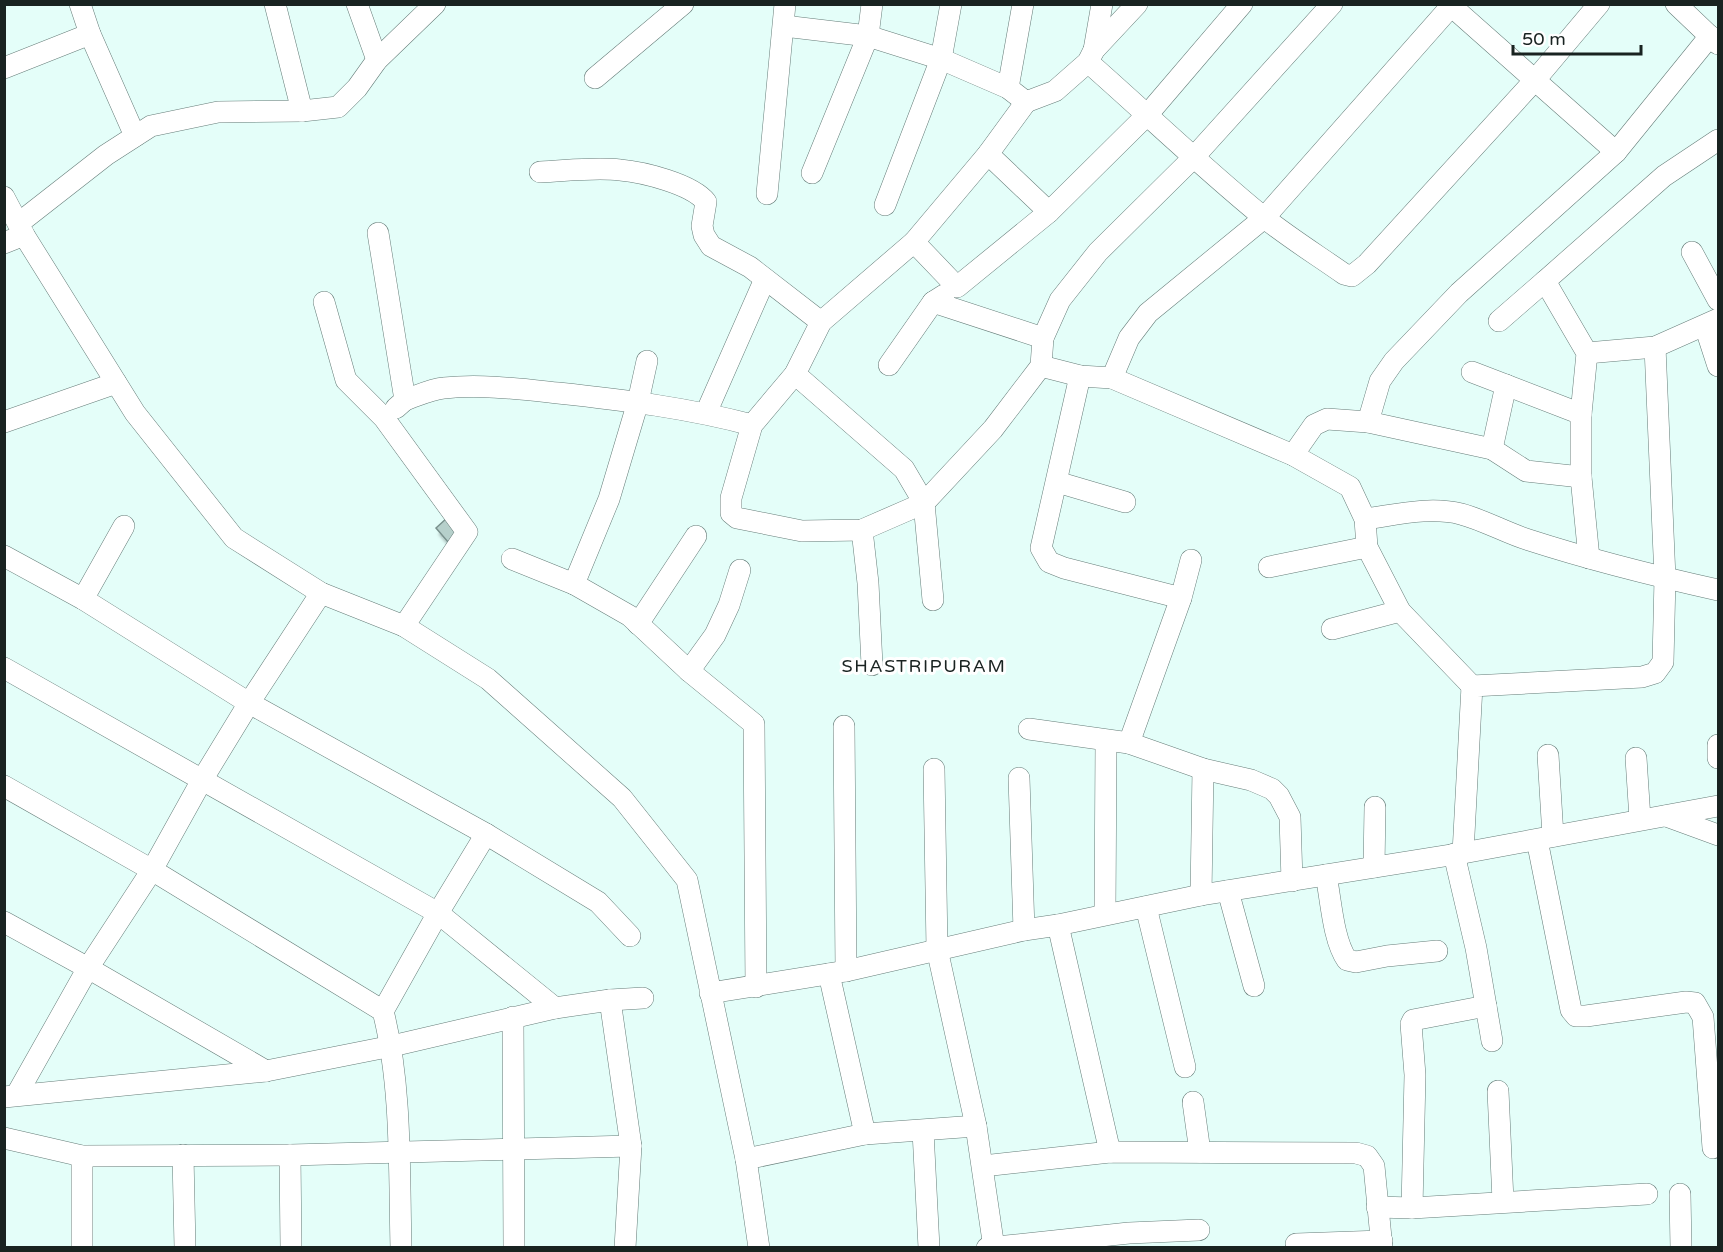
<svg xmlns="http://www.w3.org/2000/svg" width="1723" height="1252" viewBox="0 0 1723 1252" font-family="'Varela Round',sans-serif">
<defs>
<filter id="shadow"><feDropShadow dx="3.5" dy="6" stdDeviation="1.5" flood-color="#0004"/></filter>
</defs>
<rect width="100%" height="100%" fill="#e4fef9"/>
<!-- building -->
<path fill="#b6d0cb" stroke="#79918d" stroke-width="1.5" filter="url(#shadow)" d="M 448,517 L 461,532 L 448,542 L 436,528 Z"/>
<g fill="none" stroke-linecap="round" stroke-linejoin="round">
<!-- minor casing -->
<g stroke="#667d79" stroke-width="22">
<g id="minor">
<path d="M 80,4 L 90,34 L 135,136"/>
<path d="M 275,4 L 302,111"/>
<path d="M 357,4 L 377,60"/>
<path d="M 1449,4 L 1616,152"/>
<path d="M 1676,4 L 1718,44"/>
<path d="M 784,26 L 868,36 L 941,59 L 1008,88 L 1026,102 L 1055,91 L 1088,62 L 1094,50 L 1137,4"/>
<path d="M 1094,50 L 1102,4"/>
<path d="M 1088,62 C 1146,113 1202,167 1262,216 C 1288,237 1317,255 1344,274 L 1352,276 L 1367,264 L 1535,80 L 1599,4"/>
<path d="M 4,68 L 90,34"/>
<path d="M 595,78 L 683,4"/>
<path d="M 1008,88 L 1023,4"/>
<path d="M 1026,102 L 988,154 L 914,242 L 821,322 L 795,374 L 752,425 L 731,498 L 731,513 L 737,518 L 802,531 L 862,530 L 924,503 L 993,429 L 1041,366 L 1043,338 L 1060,300 L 1098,252 L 1193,158 L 1332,4"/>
<path d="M 988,154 L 1049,212"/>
<path d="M 540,172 C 566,171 594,167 620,170 C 643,172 692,184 706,202 L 702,226 L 704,235 L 711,246 L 750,267 L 821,322"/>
<path d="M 812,173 L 868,36 L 872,4"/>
<path d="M 767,194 L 785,4"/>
<path d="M 4,197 L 24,235 L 135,413 L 234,538 L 321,593 L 404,626 L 488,679 L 622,798 L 687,880 L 746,1159 L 759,1248"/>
<path d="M 885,205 L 941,59 L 951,4"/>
<path d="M 19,223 L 106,155 L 151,126 L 218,112 L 302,111 L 338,107 L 357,88 L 377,60 L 435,4"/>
<path d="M 378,233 L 405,400 L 396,408"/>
<path d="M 914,242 L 957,287 L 1049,212 L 1148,114 L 1242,4"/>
<path d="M 4,243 L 24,235"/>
<path d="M 1692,252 L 1718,300"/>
<path d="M 1545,281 L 1664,176 L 1718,140"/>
<path d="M 324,302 L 346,380 L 384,418 L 467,532 L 404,626"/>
<path d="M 933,302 L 1043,338"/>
<path d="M 1499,321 L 1545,281 L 1587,353 L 1581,414 L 1581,477 L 1589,558"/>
<path d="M 1705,326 L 1718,366"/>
<path d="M 1587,353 L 1655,347 L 1718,319"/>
<path d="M 889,365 L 933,302 L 944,295"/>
<path d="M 1041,366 L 1080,376 L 1112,378 L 1293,455 L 1350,487 L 1365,519 L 1367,547 L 1400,611 L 1472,686"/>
<path d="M 1472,372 L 1581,414"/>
<path d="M 795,374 L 904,469 L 924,503 L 933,600"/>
<path d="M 1080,376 L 1041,548 L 1049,562 L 1064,568 L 1181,598 L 1191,560"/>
<path d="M 1112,378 L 1129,338 L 1148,313 L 1264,218 L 1453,4"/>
<path d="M 405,400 C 417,396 431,389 444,388 C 481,384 520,389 558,393 C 624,400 688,408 752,425"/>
<path d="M 706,413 L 765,279"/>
<path d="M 4,422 L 116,383"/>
<path d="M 1368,422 L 1380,381 L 1394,361 L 1459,293 L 1616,152 L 1710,36"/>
<path d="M 1492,449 L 1506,385"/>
<path d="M 1293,455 L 1314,425 L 1327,419 L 1368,422 L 1492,449 L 1526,471 L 1581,477"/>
<path d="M 1057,482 L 1125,502"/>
<path d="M 1365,519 C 1395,515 1430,506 1461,514 C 1484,520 1506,533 1529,540 C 1591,560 1655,576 1718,590"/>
<path d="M 862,530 L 868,583 L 872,665"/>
<path d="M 4,556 L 83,599 L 249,703 L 486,834 L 598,902 L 630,936"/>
<path d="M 512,559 L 574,584 L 630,616 L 689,671 L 754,724 L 756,987"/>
<path d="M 1269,567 L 1367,547"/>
<path d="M 574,584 L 609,499 L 638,402 L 647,361"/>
<path d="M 83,599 L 124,526"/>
<path d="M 638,624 L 696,536"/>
<path d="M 1332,629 L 1400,611"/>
<path d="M 4,668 L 438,913 L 555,1008"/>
<path d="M 689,671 L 715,635 L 729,605 L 740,570"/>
<path d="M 844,726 L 846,971"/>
<path d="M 1029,729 L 1129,743 L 1203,769 L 1251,780 L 1272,789 L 1279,796 L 1290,817 L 1292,881"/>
<path d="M 1129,743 L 1181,598"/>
<path d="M 1718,745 L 1718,758"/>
<path d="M 1548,755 L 1553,836"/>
<path d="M 1636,758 L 1640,819"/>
<path d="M 934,769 L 937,949 L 976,1126 L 994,1248"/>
<path d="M 1019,778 L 1024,930"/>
<path d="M 4,786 L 152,870 L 383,1011 C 402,1086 399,1170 401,1248"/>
<path d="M 1666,816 L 1718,835"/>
<path d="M 1537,840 L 1571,1010 L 1576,1016 L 1586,1016 L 1686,1002 L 1695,1003 L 1703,1017 L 1713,1148"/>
<path d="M 1463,853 L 1472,686 L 1642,677 L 1655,673 L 1663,662 L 1665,578 L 1655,347"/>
<path d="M 1454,854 L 1476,948 L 1492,1041"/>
<path d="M 1374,867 L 1375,807"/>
<path d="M 1326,875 C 1331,900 1333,940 1347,960 L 1356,962 L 1387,956 L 1437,951"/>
<path d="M 1228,891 L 1254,986"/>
<path d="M 1201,895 L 1203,769"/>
<path d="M 1146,907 L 1185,1067"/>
<path d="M 1105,914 L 1106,742"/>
<path d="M 4,922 L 88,968 L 266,1071"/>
<path d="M 1058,925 L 1110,1152"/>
<path d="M 829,974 L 865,1134"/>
<path d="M 710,993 L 846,971 L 1024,930 L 1058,925 L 1201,895 L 1463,853 L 1718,806"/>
<path d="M 610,1000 L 631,1146 L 625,1248"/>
<path d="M 383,1011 L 438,913 L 486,834"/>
<path d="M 513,1017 L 514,1248"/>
<path d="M 1498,1091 L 1503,1201"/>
<path d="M 17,1094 L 88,968 L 152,870 L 202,780 L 249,703 L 321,593"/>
<path d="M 4,1097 L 266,1071 L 392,1046 L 555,1008 L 610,1000 L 643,998"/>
<path d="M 1193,1102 L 1200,1152"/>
<path d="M 923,1131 L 929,1248"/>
<path d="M 4,1138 L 82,1156 L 290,1155 L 631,1146"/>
<path d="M 183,1155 L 185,1248"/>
<path d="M 290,1155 L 291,1248"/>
<path d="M 746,1159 L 865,1134 L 976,1126"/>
<path d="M 983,1166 L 1110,1152 L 1356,1153 L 1367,1156 L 1374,1166 L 1382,1248"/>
<path d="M 1680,1194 L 1681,1248"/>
<path d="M 1377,1207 L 1412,1208 L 1647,1194"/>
<path d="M 1412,1208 L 1415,1075 L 1411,1024 L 1413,1020 L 1486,1006"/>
<path d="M 1296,1244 L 1382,1241"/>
<path d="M 82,1248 L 82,1156"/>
<path d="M 987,1248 L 1129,1233 L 1199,1230"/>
</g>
</g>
<!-- minor -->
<use href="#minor" stroke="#fff" stroke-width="21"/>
</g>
<g text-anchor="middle" stroke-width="6" stroke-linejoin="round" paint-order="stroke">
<!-- neighbourhood labels -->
<g font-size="18" letter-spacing="1.5" fill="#192321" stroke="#fff">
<text x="924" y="672">SHASTRIPURAM</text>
</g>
</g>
<!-- border -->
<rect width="1723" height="1252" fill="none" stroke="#192321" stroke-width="12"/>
<!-- scale -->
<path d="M1513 45v9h128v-9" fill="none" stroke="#192321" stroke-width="3"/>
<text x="1522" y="45" font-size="18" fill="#192321" stroke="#ffffff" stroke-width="4.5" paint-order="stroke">50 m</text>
</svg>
